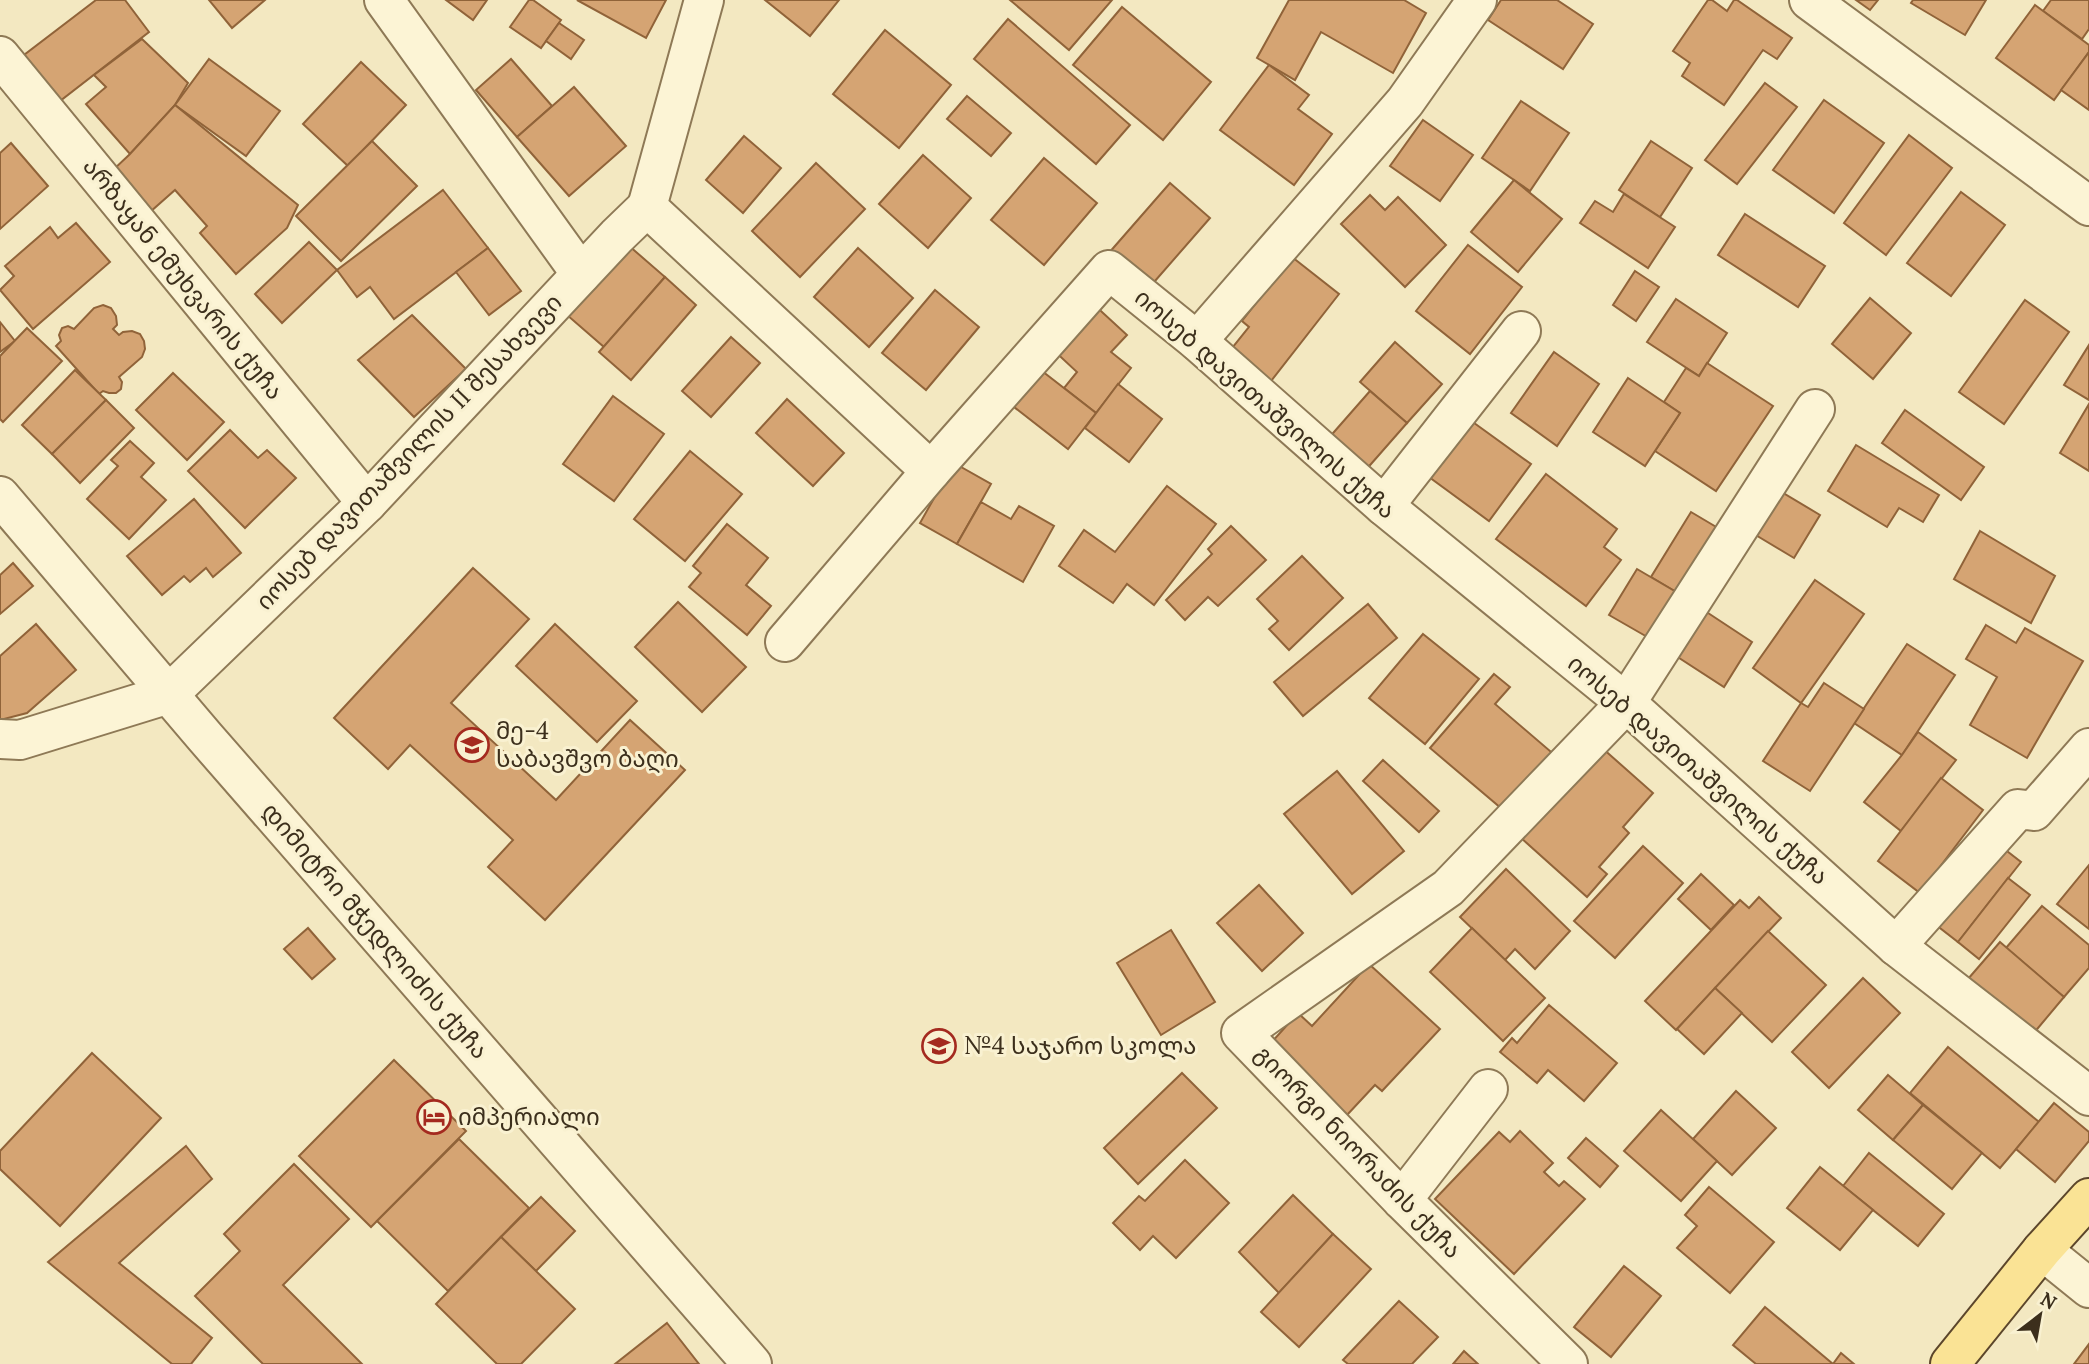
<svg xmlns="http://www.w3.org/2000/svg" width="2089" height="1364" viewBox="0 0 2089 1364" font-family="Lora,'Noto Sans Georgian',serif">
<rect width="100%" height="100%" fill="#f3e8c1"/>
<!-- building -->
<g fill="#d5a473" stroke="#906339" stroke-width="2">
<path d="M 96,0 L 125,0 L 149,32 L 60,101 L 24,55 Z"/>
<path d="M 209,0 L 265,0 L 232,28 Z"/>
<path d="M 446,0 L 487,0 L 473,20 Z"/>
<path d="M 529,0 L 533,0 L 561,20 L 541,48 L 510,27 Z"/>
<path d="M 577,0 L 666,0 L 646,38 Z"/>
<path d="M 765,0 L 839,0 L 810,36 Z"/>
<path d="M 1010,0 L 1112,0 L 1069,50 Z"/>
<path d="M 1289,0 L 1404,0 L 1426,13 L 1393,73 L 1321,32 L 1295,80 L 1257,58 Z"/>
<path d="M 1501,0 L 1557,0 L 1593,24 L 1563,69 L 1488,20 Z"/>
<path d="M 1708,0 L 1712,0 L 1727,11 L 1734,0 L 1737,0 L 1792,38 L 1777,59 L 1763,50 L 1724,105 L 1682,76 L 1690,63 L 1673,51 Z"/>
<path d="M 1856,0 L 1878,0 L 1870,10 Z"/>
<path d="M 1913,0 L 1986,0 L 1965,35 L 1911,3 Z"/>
<path d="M 2051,0 L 2089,0 L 2089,29 L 2082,39 L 2043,11 Z"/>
<path d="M 2035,5 L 2089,45 L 2089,52 L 2054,100 L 1996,58 Z"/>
<path d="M 1122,7 L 1211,82 L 1163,140 L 1073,65 Z"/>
<path d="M 1008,19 L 1130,125 L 1096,164 L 974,59 Z"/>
<path d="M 559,23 L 584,40 L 571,59 L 546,41 Z"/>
<path d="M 885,30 L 951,85 L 899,148 L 833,94 Z"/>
<path d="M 142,39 L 188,83 L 175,105 L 130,154 L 86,104 L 106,87 L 94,75 Z"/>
<path d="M 2089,52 L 2089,110 L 2061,90 Z"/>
<path d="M 209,59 L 280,111 L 246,156 L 175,105 Z"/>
<path d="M 511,59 L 552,106 L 517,137 L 476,90 Z"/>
<path d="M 361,62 L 406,105 L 348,166 L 303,124 Z"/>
<path d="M 1269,65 L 1309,95 L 1298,109 L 1332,134 L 1294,185 L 1220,130 Z"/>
<path d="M 1765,83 L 1797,107 L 1737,184 L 1705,160 Z"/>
<path d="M 574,87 L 626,146 L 569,196 L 517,137 Z"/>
<path d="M 967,96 L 1011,133 L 991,156 L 947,119 Z"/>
<path d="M 1824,100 L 1884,143 L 1834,213 L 1773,170 Z"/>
<path d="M 1521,101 L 1569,133 L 1530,191 L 1482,158 Z"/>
<path d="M 175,105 L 298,205 L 287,228 L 236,274 L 200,233 L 207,226 L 175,190 L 150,212 L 113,170 L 130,154 Z"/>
<path d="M 1423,120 L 1473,155 L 1440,201 L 1390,166 Z"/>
<path d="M 1909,135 L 1952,168 L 1886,255 L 1844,223 Z"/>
<path d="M 744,136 L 781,168 L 743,213 L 706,180 Z"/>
<path d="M 372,141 L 417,186 L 341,261 L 296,216 Z"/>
<path d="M 1651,141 L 1692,168 L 1660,217 L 1619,190 Z"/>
<path d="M 11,143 L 48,186 L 0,229 L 0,153 Z"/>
<path d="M 923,155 L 971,198 L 928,248 L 879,204 Z"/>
<path d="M 1044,158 L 1097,203 L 1044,265 L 991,220 Z"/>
<path d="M 816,163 L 865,209 L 800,277 L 752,231 Z"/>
<path d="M 1514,180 L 1562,219 L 1518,272 L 1471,232 Z"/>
<path d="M 1170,183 L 1210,218 L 1148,289 L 1108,254 Z"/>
<path d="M 443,190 L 488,248 L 394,319 L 370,287 L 357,297 L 337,270 Z"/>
<path d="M 1961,192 L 2005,225 L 1951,296 L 1907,263 Z"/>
<path d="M 1624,194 L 1675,227 L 1648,268 L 1580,223 L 1595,201 L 1613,212 Z"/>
<path d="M 1370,195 L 1385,210 L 1398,197 L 1446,245 L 1405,287 L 1341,224 Z"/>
<path d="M 1745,214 L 1825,266 L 1798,307 L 1718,255 Z"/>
<path d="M 76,223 L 110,262 L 33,329 L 0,290 L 14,276 L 5,266 L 50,227 L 58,238 Z"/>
<path d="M 309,242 L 337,270 L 282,323 L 255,294 Z"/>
<path d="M 628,245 L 665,277 L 604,347 L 567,315 Z"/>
<path d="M 1468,245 L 1522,287 L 1470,354 L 1416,311 Z"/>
<path d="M 488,248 L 521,291 L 489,315 L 456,272 Z"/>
<path d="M 858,248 L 913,298 L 869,347 L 814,297 Z"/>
<path d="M 1292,257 L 1339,294 L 1268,385 L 1228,353 L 1249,327 L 1242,321 Z"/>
<path d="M 1635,271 L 1659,287 L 1636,321 L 1613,305 Z"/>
<path d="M 665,277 L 696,305 L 631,380 L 599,352 Z"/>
<path d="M 935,290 L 979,327 L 926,390 L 882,353 Z"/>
<path d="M 1870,298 L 1911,333 L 1873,379 L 1832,344 Z"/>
<path d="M 1676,299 L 1727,333 L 1699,376 L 1647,342 Z"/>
<path d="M 2025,300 L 2069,332 L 2004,424 L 1959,392 Z"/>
<path d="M 1090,301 L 1127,335 L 1111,352 L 1131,368 L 1096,413 L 1064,388 L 1077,372 L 1049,346 Z"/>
<path d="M 103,305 L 111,308 L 116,316 L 117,325 L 113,329 L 119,335 L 123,332 L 132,331 L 140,334 L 144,341 L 145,349 L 142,357 L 119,377 L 122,382 L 121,389 L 116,393 L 109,393 L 103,391 L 99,394 L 56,346 L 61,341 L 59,335 L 62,328 L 68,326 L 74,329 L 94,308 Z"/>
<path d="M 412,315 L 466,369 L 414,417 L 358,360 Z"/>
<path d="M 0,322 L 15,341 L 0,352 Z"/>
<path d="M 27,328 L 62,361 L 3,422 L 0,419 L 0,356 Z"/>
<path d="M 731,337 L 760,363 L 711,417 L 682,391 Z"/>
<path d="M 1395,342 L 1442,384 L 1407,423 L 1360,382 Z"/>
<path d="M 2089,345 L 2089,400 L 2064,385 Z"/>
<path d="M 1554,352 L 1599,384 L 1557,446 L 1511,413 Z"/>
<path d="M 1707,363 L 1773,406 L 1716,491 L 1655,451 L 1680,413 L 1664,402 L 1686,368 L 1699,376 Z"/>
<path d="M 1033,364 L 1096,413 L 1068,449 L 1005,400 Z"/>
<path d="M 75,370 L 106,400 L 52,454 L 22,425 Z"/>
<path d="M 173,373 L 224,422 L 187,460 L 136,410 Z"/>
<path d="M 1628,378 L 1680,413 L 1645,466 L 1593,432 Z"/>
<path d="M 1118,384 L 1162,419 L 1129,462 L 1085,428 Z"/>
<path d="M 1370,391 L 1407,423 L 1364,472 L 1327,440 Z"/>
<path d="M 613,396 L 664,434 L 614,501 L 563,464 Z"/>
<path d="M 787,399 L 844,453 L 813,486 L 756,433 Z"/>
<path d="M 106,400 L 134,428 L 80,483 L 52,454 Z"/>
<path d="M 2089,404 L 2089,471 L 2060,453 Z"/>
<path d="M 1905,410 L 1984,467 L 1961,500 L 1882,443 Z"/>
<path d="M 1470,420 L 1531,464 L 1489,521 L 1429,477 Z"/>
<path d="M 230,430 L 258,458 L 267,450 L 296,478 L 245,528 L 188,471 Z"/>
<path d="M 130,441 L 154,463 L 141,477 L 166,500 L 129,539 L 87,499 L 118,466 L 111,460 Z"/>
<path d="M 1856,445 L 1939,495 L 1923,522 L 1899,508 L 1887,527 L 1828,491 Z"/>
<path d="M 690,451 L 742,494 L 685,561 L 634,519 Z"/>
<path d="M 954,463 L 991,484 L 957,544 L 920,523 Z"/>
<path d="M 1546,474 L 1617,529 L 1604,547 L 1621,560 L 1586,606 L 1496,539 Z"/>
<path d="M 1167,486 L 1216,524 L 1154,605 L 1127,584 L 1113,603 L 1059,566 L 1084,530 L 1115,552 Z"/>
<path d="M 1775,488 L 1820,515 L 1794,558 L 1749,531 Z"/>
<path d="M 194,499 L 241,553 L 213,577 L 206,568 L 190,582 L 184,576 L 162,595 L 127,556 Z"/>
<path d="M 981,502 L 1011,519 L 1019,506 L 1054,526 L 1023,582 L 957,544 Z"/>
<path d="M 1691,512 L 1723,531 L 1683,596 L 1651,577 Z"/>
<path d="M 727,524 L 768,558 L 746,585 L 771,606 L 747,635 L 689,587 L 701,573 L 693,566 Z"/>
<path d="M 1231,526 L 1266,560 L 1218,606 L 1208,597 L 1185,620 L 1166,600 L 1212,554 L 1208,549 Z"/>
<path d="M 1980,531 L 2055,576 L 2031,623 L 1954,579 Z"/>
<path d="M 1302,556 L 1343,598 L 1289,650 L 1269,629 L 1278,621 L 1257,599 Z"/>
<path d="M 13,563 L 33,586 L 0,614 L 0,575 Z"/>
<path d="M 473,568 L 529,619 L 451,703 L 556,800 L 630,720 L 685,770 L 545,920 L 488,867 L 513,840 L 410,745 L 388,769 L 334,718 Z"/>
<path d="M 1637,569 L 1683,596 L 1656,642 L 1609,615 Z"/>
<path d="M 1815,580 L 1864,614 L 1801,703 L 1753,668 Z"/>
<path d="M 678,602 L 746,667 L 702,712 L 635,647 Z"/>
<path d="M 1368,604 L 1397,638 L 1303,716 L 1274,682 Z"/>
<path d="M 1702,609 L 1752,642 L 1724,687 L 1673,654 Z"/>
<path d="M 36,624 L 76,670 L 27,713 L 0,720 L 0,656 Z"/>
<path d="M 555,624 L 637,701 L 597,742 L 516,666 Z"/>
<path d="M 1986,625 L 2016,643 L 2025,628 L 2083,661 L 2027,758 L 1970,725 L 1997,677 L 1966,659 Z"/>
<path d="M 1423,634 L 1479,679 L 1425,744 L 1369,698 Z"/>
<path d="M 1907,644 L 1955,675 L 1902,755 L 1854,723 Z"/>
<path d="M 1494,674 L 1510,687 L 1495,704 L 1557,757 L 1508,814 L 1430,748 Z"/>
<path d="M 1824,683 L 1864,709 L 1810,791 L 1763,761 L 1801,703 L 1808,707 Z"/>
<path d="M 1918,732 L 1956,760 L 1901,831 L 1864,802 L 1902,755 Z"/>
<path d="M 1601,747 L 1653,793 L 1623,827 L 1629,833 L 1599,867 L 1607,874 L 1587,897 L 1520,837 Z"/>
<path d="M 1383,760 L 1439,811 L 1419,832 L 1363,781 Z"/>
<path d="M 1337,771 L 1404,851 L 1352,894 L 1284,814 Z"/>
<path d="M 1941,778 L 1983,810 L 1920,893 L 1878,861 Z"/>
<path d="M 1994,841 L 2021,862 L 1958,942 L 1931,921 Z"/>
<path d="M 1643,846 L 1683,883 L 1615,958 L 1574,921 Z"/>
<path d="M 2089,865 L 2089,929 L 2057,904 Z"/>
<path d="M 1506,869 L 1570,931 L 1535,969 L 1515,949 L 1505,960 L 1460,917 Z"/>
<path d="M 1701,874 L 1734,905 L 1711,930 L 1678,899 Z"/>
<path d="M 2008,878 L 2030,895 L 1979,959 L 1958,942 Z"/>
<path d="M 1259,885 L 1303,933 L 1262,971 L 1217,923 Z"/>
<path d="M 1759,897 L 1781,918 L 1676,1030 L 1645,1001 L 1740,900 L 1749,908 Z"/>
<path d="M 2042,906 L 2089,945 L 2089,968 L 2064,997 L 2006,948 Z"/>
<path d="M 308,928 L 335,959 L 312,979 L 284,949 Z"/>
<path d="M 1472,928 L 1545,998 L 1503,1041 L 1430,972 Z"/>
<path d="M 1171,930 L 1215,1002 L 1161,1035 L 1117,963 Z"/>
<path d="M 1768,931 L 1826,985 L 1772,1042 L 1715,988 Z"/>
<path d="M 2000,942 L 2064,997 L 2033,1034 L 1968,979 Z"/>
<path d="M 1369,964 L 1440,1029 L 1382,1091 L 1375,1085 L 1347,1115 L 1270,1044 L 1298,1013 L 1312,1026 Z"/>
<path d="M 1863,978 L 1900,1013 L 1829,1088 L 1792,1052 Z"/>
<path d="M 1715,988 L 1742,1013 L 1704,1054 L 1677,1029 Z"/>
<path d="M 1549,1005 L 1617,1063 L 1584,1101 L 1548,1070 L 1537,1083 L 1500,1052 L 1512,1038 L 1517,1043 Z"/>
<path d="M 1948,1047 L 2039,1122 L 2000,1168 L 1910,1093 Z"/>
<path d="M 92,1053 L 161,1118 L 60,1226 L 0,1169 L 0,1151 Z"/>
<path d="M 394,1060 L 466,1131 L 371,1227 L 299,1156 Z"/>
<path d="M 1182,1073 L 1217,1108 L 1138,1184 L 1104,1148 Z"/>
<path d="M 1888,1075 L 1923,1105 L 1893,1140 L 1858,1110 Z"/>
<path d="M 1736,1091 L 1776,1128 L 1732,1175 L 1693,1139 Z"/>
<path d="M 2054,1103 L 2089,1132 L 2089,1141 L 2055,1182 L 2016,1149 Z"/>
<path d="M 1923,1105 L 1982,1153 L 1952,1189 L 1893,1140 Z"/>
<path d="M 1661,1110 L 1717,1161 L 1681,1201 L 1624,1151 Z"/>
<path d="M 1520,1131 L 1553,1163 L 1544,1172 L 1559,1186 L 1564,1181 L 1585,1199 L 1514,1274 L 1435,1199 L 1499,1132 L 1510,1142 Z"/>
<path d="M 1586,1138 L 1618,1166 L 1600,1187 L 1568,1158 Z"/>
<path d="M 459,1139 L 529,1208 L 448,1291 L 377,1221 Z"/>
<path d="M 186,1146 L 212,1179 L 119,1263 L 212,1338 L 191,1364 L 172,1364 L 48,1262 Z"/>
<path d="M 1869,1153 L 1944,1214 L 1918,1246 L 1843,1186 Z"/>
<path d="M 1185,1160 L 1229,1203 L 1176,1258 L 1153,1236 L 1140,1250 L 1113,1223 L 1139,1196 L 1145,1201 Z"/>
<path d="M 294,1164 L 349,1219 L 283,1285 L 362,1364 L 263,1364 L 195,1296 L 240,1251 L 224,1234 Z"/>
<path d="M 1820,1167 L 1873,1210 L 1840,1250 L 1787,1208 Z"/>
<path d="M 1709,1187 L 1774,1242 L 1730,1293 L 1677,1248 L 1697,1226 L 1685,1215 Z"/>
<path d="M 1293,1195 L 1333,1234 L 1279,1293 L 1239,1252 Z"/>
<path d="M 541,1197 L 575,1231 L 536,1271 L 501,1237 Z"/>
<path d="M 1333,1234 L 1371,1269 L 1299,1347 L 1261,1312 Z"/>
<path d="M 501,1237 L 575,1309 L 521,1364 L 497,1364 L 436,1304 Z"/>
<path d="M 1624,1266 L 1661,1296 L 1611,1357 L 1574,1327 Z"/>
<path d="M 1399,1301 L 1438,1337 L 1412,1364 L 1348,1364 L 1343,1360 Z"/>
<path d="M 1765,1307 L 1833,1364 L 1756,1364 L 1733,1345 Z"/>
<path d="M 667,1323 L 699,1364 L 615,1364 Z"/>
<path d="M 2089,1344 L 2089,1364 L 2074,1364 Z"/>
<path d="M 1464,1351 L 1478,1364 L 1453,1364 Z"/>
<path d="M 1841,1353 L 1854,1364 L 1833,1364 Z"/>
</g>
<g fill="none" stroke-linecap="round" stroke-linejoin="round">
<!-- minor casing -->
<g stroke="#8e7956" stroke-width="42">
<g id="minor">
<path d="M 384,0 L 581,274"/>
<path d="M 704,0 L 647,207 L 931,471"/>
<path d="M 1809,0 L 2089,206"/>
<path d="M 0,56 L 367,503"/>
<path d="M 1197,341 L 1405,102 L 1477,0"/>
<path d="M 0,496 L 205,737 L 752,1364"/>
<path d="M 1384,506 L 1521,331"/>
<path d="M 785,642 L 931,471 L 1109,270 L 1197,341 L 1384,506 L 1626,703 L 1896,946 L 2089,1096"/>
<path d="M 0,739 L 20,740 L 169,694 L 367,503 L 617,236 L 647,207"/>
<path d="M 1896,946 L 2018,809 L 2034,811 L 2089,748"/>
<path d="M 1402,1200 L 1488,1089"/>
<path d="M 2042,1250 L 2089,1288"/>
<path d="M 1568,1364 L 1402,1200 L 1241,1033 L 1448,888 L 1626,703 L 1815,409"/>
</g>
</g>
<!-- major casing -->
<g stroke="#5c462b" stroke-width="42">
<path id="major" d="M 1950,1364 L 2042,1250 L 2089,1198"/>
</g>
<!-- minor -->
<use href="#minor" stroke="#fcf4d5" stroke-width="38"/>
<!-- major -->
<use href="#major" stroke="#fae395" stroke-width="38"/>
</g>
<!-- icons -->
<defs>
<g id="school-ring" transform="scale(1.75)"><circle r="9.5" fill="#f9f1d1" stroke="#a42a1f" stroke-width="1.5"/><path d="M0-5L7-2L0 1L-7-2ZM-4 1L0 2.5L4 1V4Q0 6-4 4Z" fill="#a42a1f"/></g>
<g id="hotel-ring" transform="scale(1.75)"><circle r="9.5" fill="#f9f1d1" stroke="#a42a1f" stroke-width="1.5"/><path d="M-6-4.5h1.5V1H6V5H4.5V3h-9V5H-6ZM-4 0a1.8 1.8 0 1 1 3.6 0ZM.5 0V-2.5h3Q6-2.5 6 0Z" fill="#a42a1f"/></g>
</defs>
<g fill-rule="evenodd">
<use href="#school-ring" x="472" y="745"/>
<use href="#school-ring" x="939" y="1046"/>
<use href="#hotel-ring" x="434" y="1117"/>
</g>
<g text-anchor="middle" stroke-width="6" stroke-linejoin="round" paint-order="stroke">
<!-- street labels -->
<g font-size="24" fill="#3c2f1c" stroke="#f9f1d1">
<text transform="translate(183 279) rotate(51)" y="8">არზაყან ემუხვარის ქუჩა</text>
<text transform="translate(1265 404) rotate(41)" y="8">იოსებ დავითაშვილის ქუჩა</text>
<text transform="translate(409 452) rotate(-46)" y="8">იოსებ დავითაშვილის II შესახვევი</text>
<text transform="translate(1698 770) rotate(41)" y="8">იოსებ დავითაშვილის ქუჩა</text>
<text transform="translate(375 931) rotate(49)" y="8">დიმიტრი მჭედლიძის ქუჩა</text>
<text transform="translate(1358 1152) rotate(46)" y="8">გიორგი ნიორაძის ქუჩა</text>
</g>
<!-- poi labels -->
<g font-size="24" fill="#3c2f1c" stroke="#f9f1d1" text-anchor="start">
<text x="496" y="739">მე-4<tspan x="496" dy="28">საბავშვო ბაღი</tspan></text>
<text x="964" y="1054">№4 საჯარო სკოლა</text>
<text x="458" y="1125">იმპერიალი</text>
</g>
</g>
<!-- north arrow -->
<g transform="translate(2040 1315) rotate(31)" stroke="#f9f1d1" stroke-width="5" paint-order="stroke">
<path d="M0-5L12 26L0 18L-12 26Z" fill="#3c2f1c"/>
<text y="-10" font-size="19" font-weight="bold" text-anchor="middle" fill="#3c2f1c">N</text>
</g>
</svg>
